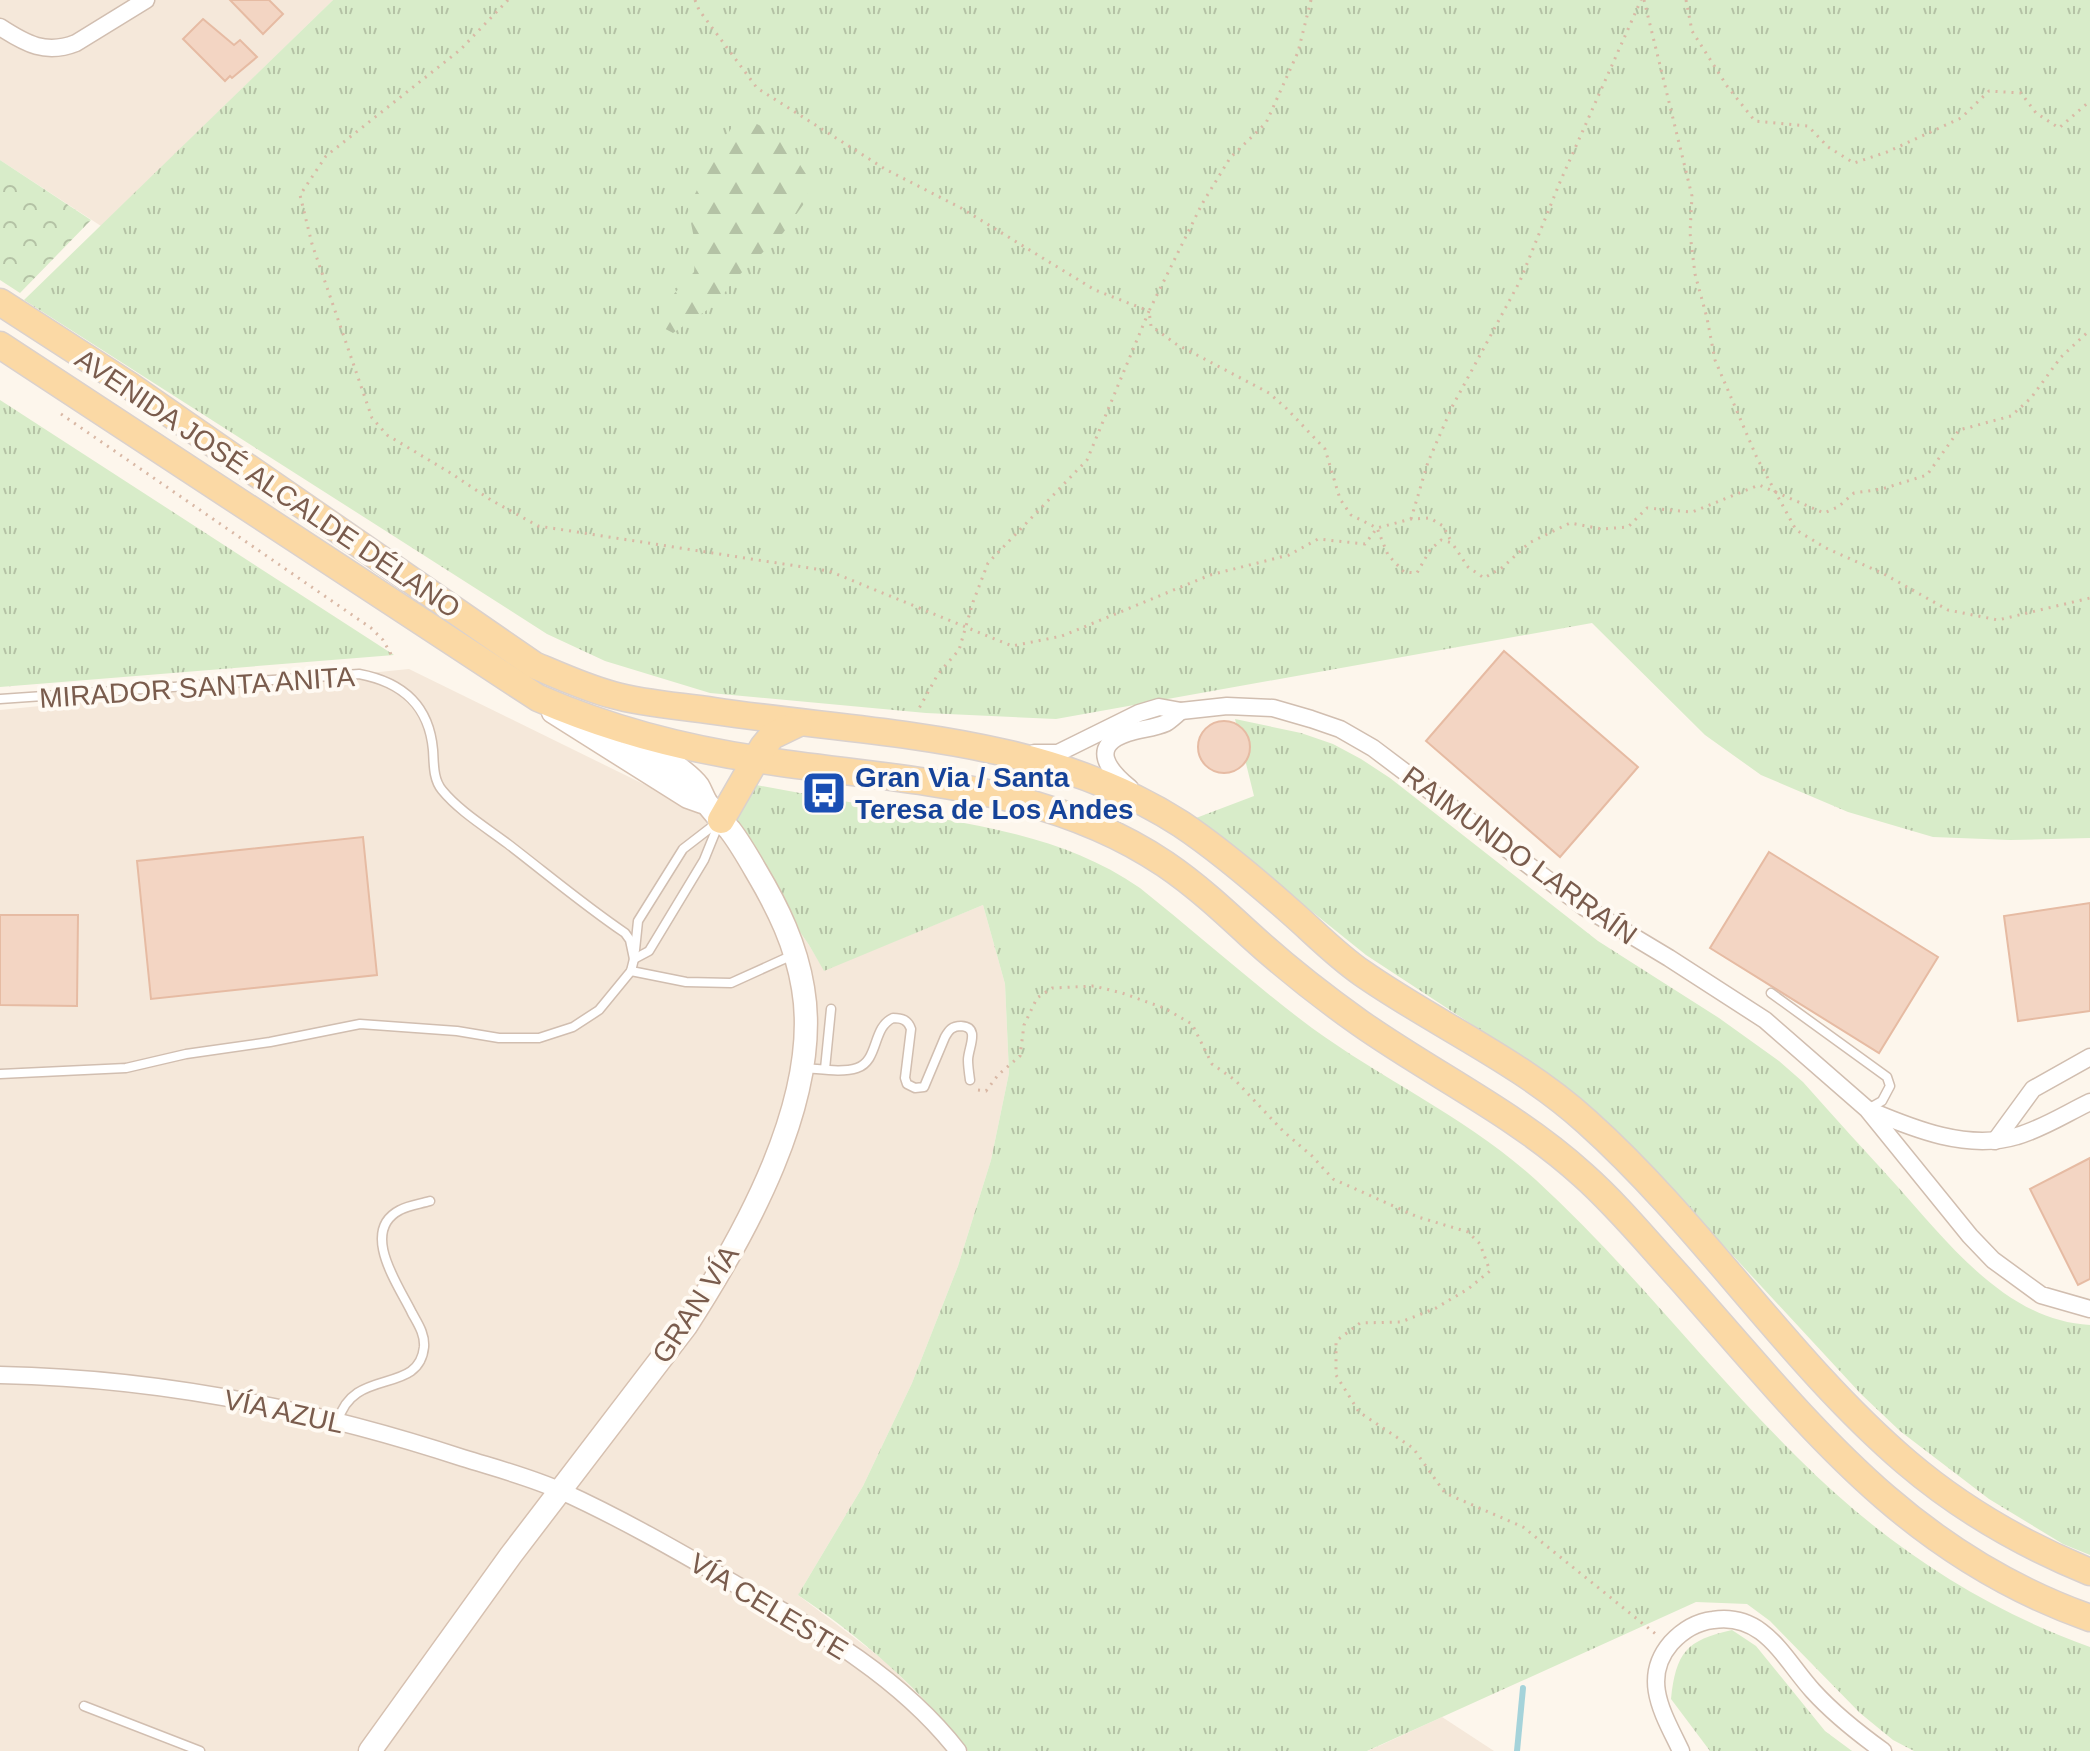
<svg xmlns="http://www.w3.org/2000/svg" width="2090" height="1751" viewBox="0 0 2090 1751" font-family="Helvetica,sans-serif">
<defs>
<pattern id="grass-tufts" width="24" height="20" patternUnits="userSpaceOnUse" patternTransform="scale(2)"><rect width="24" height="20" fill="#d8ecc9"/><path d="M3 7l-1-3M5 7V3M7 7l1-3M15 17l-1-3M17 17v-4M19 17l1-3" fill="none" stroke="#b4c2a5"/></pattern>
<pattern id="forest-firs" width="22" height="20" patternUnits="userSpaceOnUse" patternTransform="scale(2)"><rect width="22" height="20" fill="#d8ecc9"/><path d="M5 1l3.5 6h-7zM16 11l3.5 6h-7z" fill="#b4c2a5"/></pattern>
<pattern id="park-crowns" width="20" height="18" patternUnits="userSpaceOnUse" patternTransform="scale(2)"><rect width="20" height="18" fill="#d8ecc9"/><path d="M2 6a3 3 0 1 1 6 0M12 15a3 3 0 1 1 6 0" fill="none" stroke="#b4c2a5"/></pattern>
</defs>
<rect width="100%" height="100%" fill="#fdf6ec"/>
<!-- residential -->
<g fill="#f5e8da">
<path d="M 0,0 L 333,0 L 101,226 L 0,160 Z"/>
<path d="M 409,669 L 725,824 L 809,945 L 824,970 L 983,905 L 1005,984 L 1009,1073 L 991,1160 L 958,1266 L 912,1383 L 863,1486 L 798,1595 L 885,1661 L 939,1715 L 968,1751 L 0,1751 L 0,710 Z"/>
<path d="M 1442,1717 L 1494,1751 L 1368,1751 Z"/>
</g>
<!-- grass -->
<g fill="url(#grass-tufts)">
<path d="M 333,0 L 2090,0 L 2090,838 L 2010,840 L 1933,837 L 1848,812 L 1761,775 L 1705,735 L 1592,623 L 1056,719 L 926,713 L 710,693 L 605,661 L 547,634 L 24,300 Z"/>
<path d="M 0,400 L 394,655 L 0,687 Z"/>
<path d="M 1235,719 L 1301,733 L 1333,744 L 1361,759 L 1390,778 L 1598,941 L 1719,1018 L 1779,1061 L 1803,1082 C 1834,1117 1866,1152 1897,1186 C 1948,1243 2007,1321 2090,1325 L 2090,1555 L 2063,1544 L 1989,1499 L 1900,1431 L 1861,1394 L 1651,1167 L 1546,1073 L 1366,955 L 1196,818 L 1254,796 Z"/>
<path d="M 751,784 C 805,794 860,804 914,814 C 995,828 1072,841 1140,888 C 1198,934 1253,984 1312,1028 C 1385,1081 1469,1119 1536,1180 C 1630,1266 1708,1369 1798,1458 C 1882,1542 1978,1607 2090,1647 L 2090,1751 L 1914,1751 L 1893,1740 L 1860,1713 L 1770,1621 L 1747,1604 L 1696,1602 L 1367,1751 L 968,1751 C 921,1689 862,1638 798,1595 L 863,1486 L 912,1383 L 958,1266 L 991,1160 L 1009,1073 L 1005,984 L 983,905 L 824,971 L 809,945 L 725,824 Z"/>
<path d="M 1732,1630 L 1756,1646 L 1825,1731 L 1852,1751 L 1710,1751 L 1671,1699 C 1676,1653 1686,1640 1732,1630 Z"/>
</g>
<!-- forest -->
<path fill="url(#forest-firs)" d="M 738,117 C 782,131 789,147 812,184 L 803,205 L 783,233 L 735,279 L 716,304 L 673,333 L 656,324 L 661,308 L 694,272 L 696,248 L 688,208 L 711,162 Z"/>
<!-- park -->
<path fill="url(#park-crowns)" d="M 0,160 L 91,220 L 20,293 L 0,280 Z"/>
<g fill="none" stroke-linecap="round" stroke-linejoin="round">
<!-- stream -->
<path stroke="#a5d3da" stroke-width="6" d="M 1517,1751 L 1523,1688"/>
</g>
<!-- building -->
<g fill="#f3d5c3" stroke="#e6bba3" stroke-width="2">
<path d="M 230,0 L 269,0 L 283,14 L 263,34 Z"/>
<path d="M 203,19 L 234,45 L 240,40 L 257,57 L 232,78 L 230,76 L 225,81 L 183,39 Z"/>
<path d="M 1504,651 L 1638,767 L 1560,857 L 1426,741 Z"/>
<circle cx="1224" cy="747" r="26"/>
<path d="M 363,837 L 377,975 L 151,999 L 137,861 Z"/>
<path d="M 1769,852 L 1938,957 L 1879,1053 L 1710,948 Z"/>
<path d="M 2090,903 L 2090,1011 L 2018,1021 L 2004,916 Z"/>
<path d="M 0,915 L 78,915 L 77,1006 L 0,1005 Z"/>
<path d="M 2090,1158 L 2090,1279 L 2078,1285 L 2030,1189 Z"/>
</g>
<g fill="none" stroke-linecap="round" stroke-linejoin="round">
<!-- lane casing -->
<g stroke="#d1beb0" stroke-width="11">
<g id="lane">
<path d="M 0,699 L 359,674 C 402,682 429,705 433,750 C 434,764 433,779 442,790 C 459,811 487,828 508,844 C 547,874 585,906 625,933 L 630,940 L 634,959 L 631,971 L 599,1010 L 573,1027 L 539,1038 L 499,1038 L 457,1031 L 360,1024 L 270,1042 L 186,1054 L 126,1068 L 0,1074"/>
<path d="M 635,950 L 638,921 L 683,849 L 718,822"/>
<path d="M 634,959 L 649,951 L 704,860 L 719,823"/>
<path d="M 631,971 L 686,982 L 731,983 L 795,954"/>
<path d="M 1771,993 L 1887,1077 L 1890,1086 L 1882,1101 L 1868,1109"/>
<path d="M 805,1068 C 821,1069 842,1073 857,1068 C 879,1061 872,1027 893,1018 C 902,1018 908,1020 911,1029 L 905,1078 L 907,1084 L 915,1088 L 924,1087 L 945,1037 C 949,1030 952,1026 961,1026 C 981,1027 968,1048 968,1060 C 968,1066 969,1073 970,1080"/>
<path d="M 825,1069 L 831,1009"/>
<path d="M 338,1421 C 353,1366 419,1396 424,1347 C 425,1334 418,1324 412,1313 C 399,1286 359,1231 400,1210 C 409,1205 420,1204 430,1201"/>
<path d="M 84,1706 L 200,1751"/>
</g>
</g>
<!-- street casing -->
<g stroke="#d1beb0" stroke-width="19">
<g id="street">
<path d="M 0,27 C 26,44 46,55 76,43 L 146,0"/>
<path d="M 1034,753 L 1058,753 L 1139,713 L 1159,707 L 1181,711 L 1227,706 L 1273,708 L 1311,719 L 1340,729 L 1373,748 L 1584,907 L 1669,958 L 1765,1020 L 1867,1109 L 1970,1236 L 1993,1260 L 2041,1295 L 2090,1309"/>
<path d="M 1130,788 C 1109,771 1088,746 1128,733 C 1140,729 1155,728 1166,723 C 1171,720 1176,715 1181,711"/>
<path d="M 1869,1110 C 1914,1129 1968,1151 2017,1136 C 2042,1129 2067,1113 2090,1102"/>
<path d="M 1995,1141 L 2033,1089 L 2090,1057"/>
<path d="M 0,1375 C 158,1378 314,1409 463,1458 C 495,1468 530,1477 561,1491 C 623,1519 683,1554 742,1588 C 820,1631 902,1679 958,1751"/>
<path d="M 1681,1751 C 1664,1715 1640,1679 1671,1643 C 1682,1631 1696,1622 1713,1620 C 1764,1612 1784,1659 1813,1691 C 1834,1714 1858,1733 1883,1751"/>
</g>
</g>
<!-- secondary casing -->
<g stroke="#d6c0b0" stroke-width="25">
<g id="secondary">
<path d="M 553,712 L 688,797 L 702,802"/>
<path d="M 370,1751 L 511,1555 L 686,1326 C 744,1236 822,1099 803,988 C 796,945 778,908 756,871 C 748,857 740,843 730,830 C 722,821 713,812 706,802 C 703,797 701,791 698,786 C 686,770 647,747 630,735"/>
</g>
</g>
<!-- primary casing -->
<g stroke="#dad1cd" stroke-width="29">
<g id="primary">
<path d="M 0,302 L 130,386 L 534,665 C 560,676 586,688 613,695 C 645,704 681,706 714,711 C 874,735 1041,734 1181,824 C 1220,850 1256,881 1291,912 C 1314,932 1336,955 1362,973 C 1435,1024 1520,1061 1587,1122 C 1703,1226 1788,1361 1906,1462 C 1961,1509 2024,1545 2090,1572"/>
<path d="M 0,345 L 538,698 C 609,729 685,749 762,760 C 900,781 1045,783 1165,864 C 1196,885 1223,910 1250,935 C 1285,967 1322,996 1360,1023 C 1434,1075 1516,1114 1583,1175 C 1618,1206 1648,1243 1679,1277 C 1805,1419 1903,1552 2090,1618"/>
<path d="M 721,820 L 763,747 L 772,736 L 799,723"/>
</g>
</g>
<!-- path -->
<g stroke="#d9b8a5" stroke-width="3" stroke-dasharray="2 6" stroke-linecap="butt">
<path d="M 508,0 L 460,50 L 326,156 L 300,195 L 312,244 L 372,418 L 387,435 L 449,472 L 491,500 L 538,526 L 829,571 L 1012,646 L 1062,636 L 1210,575 L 1289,555 L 1318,539 L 1365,544 L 1377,528 L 1411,519 L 1430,518 L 1443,526 L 1452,543"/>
<path d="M 695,0 L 699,10 L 757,88 L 885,169 L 961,208 L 1095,290 L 1149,311 L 1087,460 L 988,563 L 973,602 L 959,650 L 938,674 L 917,712"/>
<path d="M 1311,0 L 1298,52 L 1266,123 L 1230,158 L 1202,204 L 1149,311 L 1151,326 L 1176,344 L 1269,393 L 1286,408 L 1325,449 L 1340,499 L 1351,515 L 1377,528 L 1388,555 L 1404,572 L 1417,573 L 1430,550 L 1441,540 L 1452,543 L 1468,567 L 1484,578 L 1503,567 L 1529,543 L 1570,523 L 1602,529 L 1628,527 L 1647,508 L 1692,512 L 1759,485 L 1824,513 L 1838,507 L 1854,493 L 1882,489 L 1927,475 L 1959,430 L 2011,416 L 2031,398 L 2061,357 L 2090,330"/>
<path d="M 1644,0 L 1692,196 L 1690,233 L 1695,274 L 1707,318 L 1715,360 L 1757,458 L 1796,530 L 1826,548 L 1884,574 L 1948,610 L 1998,620 L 2090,598"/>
<path d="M 1686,0 L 1692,31 L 1727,86 L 1755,121 L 1808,126 L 1828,147 L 1854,163 L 1887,152 L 1961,118 L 1989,91 L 2021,93 L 2036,113 L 2059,128 L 2090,101"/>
<path d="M 61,414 L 371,628 L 383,640 L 392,656"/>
<path d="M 1411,519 L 1428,462 L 1452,407 L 1520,281 L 1560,182 L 1641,0"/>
<path d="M 978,1090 L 986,1091 L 998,1075 L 1020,1056 L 1024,1025 L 1037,998 L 1052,988 L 1094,986 L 1122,993 L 1164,1008 L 1192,1024 L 1212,1064 L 1235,1080 L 1283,1131 L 1312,1156 L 1333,1179 L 1418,1217 L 1468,1232 L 1480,1244 L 1490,1271 L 1468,1289 L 1436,1308 L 1401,1322 L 1360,1323 L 1336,1341 L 1336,1375 L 1359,1412 L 1413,1448 L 1445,1493 L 1523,1527 L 1657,1635"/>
</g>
<!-- lane -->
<use href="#lane" stroke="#fff" stroke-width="8"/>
<!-- street -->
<use href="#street" stroke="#fff" stroke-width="16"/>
<!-- secondary -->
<use href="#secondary" stroke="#fff" stroke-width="22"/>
<!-- primary -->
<use href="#primary" stroke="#fbd9a5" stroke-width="26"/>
</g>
<!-- icons -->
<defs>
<g id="bus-square" transform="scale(2.3)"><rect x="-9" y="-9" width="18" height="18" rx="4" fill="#1a4fb4" stroke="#fffaf3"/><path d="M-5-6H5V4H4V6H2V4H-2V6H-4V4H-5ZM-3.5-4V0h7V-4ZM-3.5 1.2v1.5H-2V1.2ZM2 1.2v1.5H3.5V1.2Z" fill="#fff"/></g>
</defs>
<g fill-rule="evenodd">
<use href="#bus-square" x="824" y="793"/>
</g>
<g text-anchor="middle" stroke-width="8" stroke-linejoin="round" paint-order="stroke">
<!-- street labels -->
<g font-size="28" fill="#7a5c4d" stroke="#fffaf3">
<text transform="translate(268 483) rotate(34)" y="10">AVENIDA JOSÉ ALCALDE DÉLANO</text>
<text transform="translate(197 687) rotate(-4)" y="10">MIRADOR SANTA ANITA</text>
<text transform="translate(1520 855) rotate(36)" y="10">RAIMUNDO LARRAÍN</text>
<text transform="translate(695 1304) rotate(-57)" y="10">GRAN VÍA</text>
<text transform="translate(284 1411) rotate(12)" y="10">VÍA AZUL</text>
<text transform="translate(769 1606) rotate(31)" y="10">VÍA CELESTE</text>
</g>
<!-- transit labels -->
<g font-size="28" font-weight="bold" fill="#164399" stroke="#fffaf3" text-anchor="start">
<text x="855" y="787">Gran Via / Santa<tspan x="855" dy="32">Teresa de Los Andes</tspan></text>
</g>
</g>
</svg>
